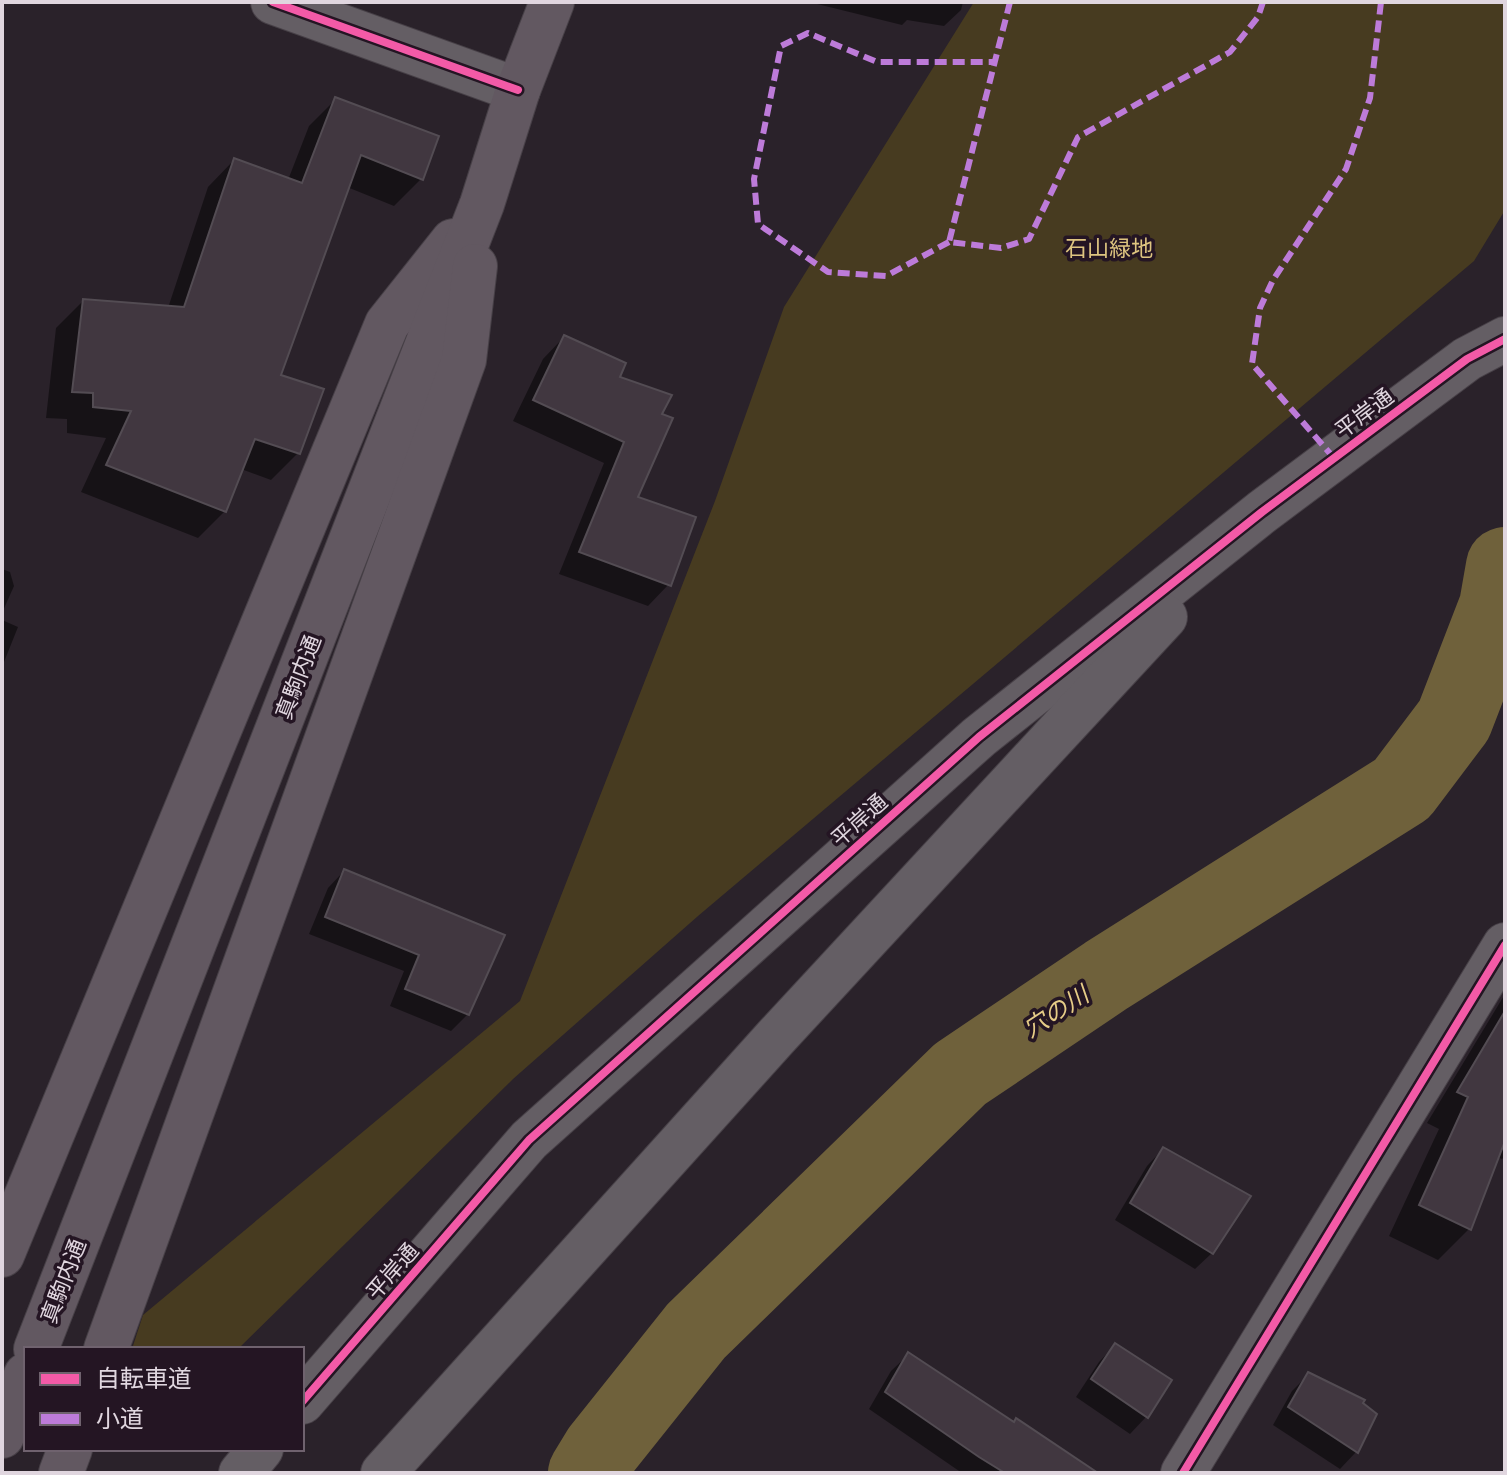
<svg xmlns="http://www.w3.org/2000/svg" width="1507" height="1475" viewBox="0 0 1507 1475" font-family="'Open Sans','Noto Sans JP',sans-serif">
<rect width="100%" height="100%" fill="#2a222a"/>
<!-- green -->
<path fill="#473b20" d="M 974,2 L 1505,2 L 1505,210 L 1474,261 L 698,916 L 513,1079 L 238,1349 L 132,1349 L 143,1315 L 520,1001 L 715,501 L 784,307 Z"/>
<!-- shadow -->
<g fill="#0007">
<path d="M 809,2 L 963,2 L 961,10 L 944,26 L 907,20 L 902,25 Z"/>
<path d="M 336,99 L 421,179 L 394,206 L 347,187 L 278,377 L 298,453 L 271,480 L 241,469 L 225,511 L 198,538 L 81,492 L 106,438 L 67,433 L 67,419 L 46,418 L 56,328 L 83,301 L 168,308 L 208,187 L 234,160 L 288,180 L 309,126 Z"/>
<path d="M 564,337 L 659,415 L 636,498 L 669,584 L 648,606 L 559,574 L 604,463 L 513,421 L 543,359 Z"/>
<path d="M 2,569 L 10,572 L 14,586 L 2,613 Z"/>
<path d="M 2,620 L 18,627 L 2,667 Z"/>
<path d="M 344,871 L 502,936 L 468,1014 L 451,1031 L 390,1006 L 404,971 L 309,934 L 328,888 Z"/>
<path d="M 1505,994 L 1505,1156 L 1502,1159 L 1497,1157 L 1469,1229 L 1438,1260 L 1389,1236 L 1439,1129 L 1427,1123 Z"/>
<path d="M 1163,1149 L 1212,1253 L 1195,1269 L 1115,1220 L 1147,1166 Z"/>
<path d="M 1115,1345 L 1169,1381 L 1146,1417 L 1130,1434 L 1076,1397 L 1099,1362 Z"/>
<path d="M 908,1355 L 1013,1424 L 1095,1473 L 962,1473 L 869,1409 L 891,1371 Z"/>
<path d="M 1309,1374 L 1361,1404 L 1375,1414 L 1356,1452 L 1340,1469 L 1273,1425 L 1292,1391 Z"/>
</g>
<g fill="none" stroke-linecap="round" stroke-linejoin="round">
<!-- river -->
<path stroke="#6f613b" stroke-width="78" d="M 587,1473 L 601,1450 L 696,1331 L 960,1074 L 1107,975 L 1402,789 L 1454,720 L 1498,606 L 1505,566"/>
</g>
<!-- building -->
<g fill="#413740" stroke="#534c53" stroke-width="2">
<path d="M 335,97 L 439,136 L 423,180 L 361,155 L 281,375 L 324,389 L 300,454 L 255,439 L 226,512 L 106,465 L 131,411 L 93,407 L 93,393 L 72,392 L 83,299 L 184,307 L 234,158 L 302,183 Z"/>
<path d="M 564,335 L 626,363 L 620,377 L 672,395 L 662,414 L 673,418 L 638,497 L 696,517 L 671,586 L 579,552 L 624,442 L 533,400 Z"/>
<path d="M 344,869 L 505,935 L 469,1015 L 405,989 L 419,955 L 325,917 Z"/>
<path d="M 1505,1011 L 1505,1141 L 1471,1230 L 1419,1205 L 1468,1097 L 1457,1092 Z"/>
<path d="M 1163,1147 L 1251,1196 L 1213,1254 L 1130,1203 Z"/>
<path d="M 1115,1343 L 1172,1380 L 1148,1418 L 1091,1379 Z"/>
<path d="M 908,1352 L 1014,1422 L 1016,1418 L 1098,1473 L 1005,1473 L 979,1457 L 885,1392 Z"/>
<path d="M 1308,1372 L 1365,1400 L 1363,1403 L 1377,1414 L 1358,1453 L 1288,1407 Z"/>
</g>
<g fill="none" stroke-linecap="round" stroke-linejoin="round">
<!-- minor casing -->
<g stroke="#474047" stroke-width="46">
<g id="minor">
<path d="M 273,2 L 518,90"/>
<path d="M 302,1402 L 529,1140 L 979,737 L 1262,512 L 1467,359 L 1505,339"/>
<path d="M 241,1473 L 261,1449"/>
<path d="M 383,1473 L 776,1037 L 1165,617"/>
<path d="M 1183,1473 L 1505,945"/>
</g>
</g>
<!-- highway casing -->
<g stroke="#474047" stroke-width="46">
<g id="highway">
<path d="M 2,1255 L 387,324 L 453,241"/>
<path d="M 36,1349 L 482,204 L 518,90 L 552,2"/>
<path d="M 106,1349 L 464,360 L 475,266"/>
<path d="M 2,1436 L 26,1375"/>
<path d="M 61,1473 L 70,1449"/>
</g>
</g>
<!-- minor -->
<use href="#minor" stroke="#645e64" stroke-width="44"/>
<!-- highway -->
<use href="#highway" stroke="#625861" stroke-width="44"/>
<!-- quiet -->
<g stroke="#bd7bd9" stroke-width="6" stroke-dasharray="12 6" stroke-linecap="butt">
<path d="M 1010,2 L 949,242 L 1001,248 L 1029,239 L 1078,137 L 1230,52 L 1258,17 L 1263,2"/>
<path d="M 949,242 L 886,276 L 828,272 L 758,224 L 754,179 L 781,46 L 808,33 L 877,62 L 995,62"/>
<path d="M 1334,458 L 1252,364 L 1260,308 L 1273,280 L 1346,169 L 1370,98 L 1381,2"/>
</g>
<!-- cycleway casing -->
<g stroke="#241523" stroke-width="13">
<g id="cycleway">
<path d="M 273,2 L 518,90"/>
<path d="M 302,1402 L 529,1140 L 979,737 L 1262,512 L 1467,359 L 1505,339"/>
<path d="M 1183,1473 L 1505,945"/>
</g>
</g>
<!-- cycleway -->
<use href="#cycleway" stroke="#f35aa7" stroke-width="8"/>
</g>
<g text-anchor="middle" stroke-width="7" stroke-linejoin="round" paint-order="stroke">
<!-- park labels -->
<g font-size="22" fill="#dec580" stroke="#241523">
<text x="1109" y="256">石山緑地</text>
</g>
<!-- street labels -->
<g font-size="22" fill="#e0d6df" stroke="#241523">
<text transform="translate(1364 413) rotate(-37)" y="8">平岸通</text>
<text transform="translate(298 677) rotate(-69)" y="8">真駒内通</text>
<text transform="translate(859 820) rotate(-42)" y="8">平岸通</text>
<text transform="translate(392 1271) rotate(-49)" y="8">平岸通</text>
<text transform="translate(63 1281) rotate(-69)" y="8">真駒内通</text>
</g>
<!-- water labels -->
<g font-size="24" font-style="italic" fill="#e6cc87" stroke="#241523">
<text transform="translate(1056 1012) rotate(-33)" y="8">穴の川</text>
</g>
</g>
<!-- border -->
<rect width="1507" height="1475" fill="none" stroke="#e0d6df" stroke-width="8"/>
<!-- legend -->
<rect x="24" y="1347" width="280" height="104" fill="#241523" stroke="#6f626e" stroke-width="2"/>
<rect x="40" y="1373" width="40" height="12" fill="#f35aa7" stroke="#6f626e" stroke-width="2"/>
<text x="96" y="1387" font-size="24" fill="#e0d6df">自転車道</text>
<rect x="40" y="1413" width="40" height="12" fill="#bd7bd9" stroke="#6f626e" stroke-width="2"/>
<text x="96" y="1427" font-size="24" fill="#e0d6df">小道</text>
</svg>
